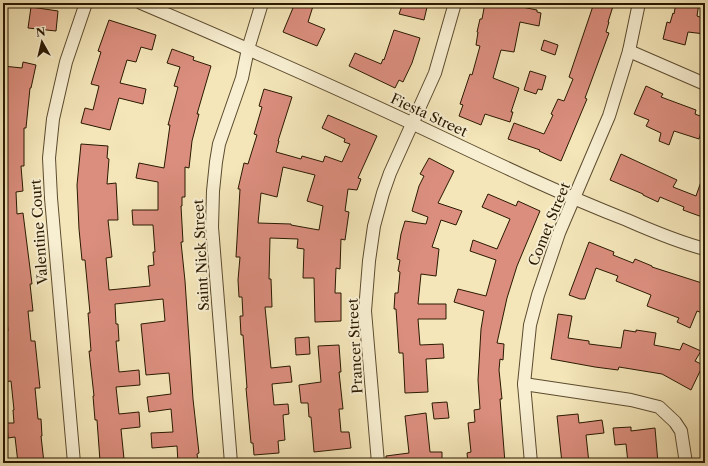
<svg xmlns="http://www.w3.org/2000/svg" width="708" height="466" viewBox="0 0 708 466" font-family="'Libre Caslon Text',serif">
<rect width="100%" height="100%" fill="#f4e6b9"/>
<filter id="stains"><feTurbulence type="fractalNoise" baseFrequency=".005" numOctaves="4"/><feColorMatrix values="0 0 0 0 .2 0 0 0 0 .09 0 0 0 0 .02 0 0 0 .5 -.17"/></filter>
<radialGradient id="worn" r=".72"><stop offset=".6" stop-color="#630" stop-opacity="0"/><stop offset="1" stop-color="#630" stop-opacity=".3"/></radialGradient>
<!-- building -->
<g fill="#db8e7e" stroke="#2a1901" fill-rule="evenodd">
<path d="M 295,3 L 314,3 L 308,22 L 325,29 L 317,46 L 283,32 Z"/>
<path d="M 403,3 L 428,3 L 424,20 L 399,14 Z"/>
<path d="M 485,3 L 523,3 L 522,7 L 537,10 L 537,12 L 541,13 L 539,26 L 520,22 L 514,52 L 501,50 L 493,78 L 519,88 L 511,112 L 513,112 L 510,122 L 485,114 L 481,125 L 459,116 L 463,105 L 460,104 L 470,74 L 472,75 L 480,46 L 476,45 L 478,32 L 477,32 L 480,19 L 482,19 Z"/>
<path d="M 594,3 L 614,3 L 608,22 L 609,22 L 606,32 L 609,33 L 585,98 L 587,99 L 561,161 L 539,151 L 540,150 L 508,139 L 514,123 L 544,134 L 553,115 L 551,114 L 558,99 L 564,101 L 573,79 L 569,77 Z"/>
<path d="M 676,3 L 699,3 L 697,16 L 705,19 L 705,34 L 688,32 L 685,45 L 663,39 L 667,22 L 670,23 L 673,13 L 674,14 Z"/>
<path d="M 31,7 L 58,11 L 56,31 L 28,28 Z"/>
<path d="M 109,20 L 156,35 L 152,50 L 141,47 L 136,62 L 127,60 L 120,83 L 146,89 L 143,104 L 119,98 L 110,130 L 81,123 L 85,108 L 93,110 L 99,86 L 91,84 L 101,52 L 98,51 Z"/>
<path d="M 394,30 L 420,38 L 412,63 L 403,82 L 399,80 L 395,88 L 349,66 L 355,53 L 381,64 L 383,59 L 384,60 Z"/>
<path d="M 544,40 L 558,45 L 555,55 L 541,50 Z"/>
<path d="M 172,49 L 194,57 L 193,60 L 211,66 L 197,114 L 199,114 L 192,141 L 189,168 L 185,167 L 185,197 L 182,197 L 182,206 L 181,206 L 183,242 L 181,242 L 185,281 L 193,399 L 199,453 L 197,454 L 198,462 L 178,463 L 177,446 L 152,448 L 151,433 L 173,432 L 171,409 L 149,412 L 147,397 L 171,394 L 169,373 L 146,375 L 141,324 L 165,321 L 163,299 L 115,304 L 116,324 L 118,324 L 119,341 L 116,341 L 119,372 L 139,370 L 140,385 L 116,387 L 119,414 L 139,412 L 140,427 L 121,429 L 124,459 L 104,461 L 100,461 L 97,420 L 95,420 L 93,396 L 94,396 L 89,351 L 91,351 L 88,313 L 90,313 L 85,260 L 82,260 L 79,229 L 77,185 L 81,144 L 108,146 L 107,158 L 109,159 L 107,184 L 116,183 L 118,220 L 108,220 L 112,257 L 106,258 L 109,290 L 150,286 L 148,266 L 154,265 L 153,252 L 155,252 L 153,225 L 133,225 L 132,210 L 158,210 L 158,182 L 136,178 L 139,163 L 164,168 L 170,125 L 168,125 L 178,87 L 174,86 L 180,67 L 167,63 Z"/>
<path d="M 23,62 L 36,65 L 31,88 L 30,88 L 26,128 L 24,128 L 24,166 L 21,166 L 23,191 L 16,192 L 17,214 L 23,213 L 32,284 L 30,284 L 33,311 L 28,311 L 31,341 L 35,341 L 40,388 L 35,388 L 38,419 L 41,419 L 42,436 L 41,436 L 44,463 L 18,463 L 15,437 L 8,438 L 7,423 L 14,423 L 13,410 L 14,410 L 11,381 L 3,382 L 3,331 L 8,331 L 3,282 L 3,113 L 6,93 L 3,92 L 3,66 L 22,68 Z"/>
<path d="M 530,71 L 546,76 L 542,90 L 538,89 L 536,94 L 524,90 Z"/>
<path d="M 646,86 L 663,94 L 661,97 L 696,110 L 695,114 L 705,118 L 699,139 L 674,131 L 669,145 L 659,141 L 661,133 L 646,126 L 649,120 L 634,114 Z"/>
<path d="M 264,89 L 292,97 L 278,141 L 279,141 L 276,152 L 301,159 L 302,156 L 323,162 L 325,156 L 342,162 L 350,144 L 344,142 L 345,139 L 322,128 L 328,115 L 377,136 L 358,178 L 361,179 L 357,190 L 348,189 L 345,211 L 349,212 L 345,240 L 341,239 L 340,269 L 336,268 L 335,293 L 341,293 L 341,321 L 315,322 L 314,278 L 303,278 L 304,249 L 297,248 L 298,239 L 270,238 L 269,279 L 271,279 L 272,307 L 265,307 L 271,368 L 290,366 L 292,382 L 272,384 L 274,405 L 288,404 L 289,414 L 283,415 L 285,440 L 278,441 L 279,453 L 254,455 L 253,443 L 251,443 L 246,388 L 247,388 L 243,335 L 241,335 L 240,316 L 243,316 L 242,297 L 239,297 L 238,280 L 240,257 L 236,257 L 240,189 L 238,189 L 244,163 L 248,164 L 257,135 L 254,134 L 262,107 L 259,106 ZM 283,167 L 315,175 L 307,201 L 323,206 L 319,230 L 291,225 L 291,224 L 258,223 L 261,193 L 277,197 Z"/>
<path d="M 621,154 L 677,180 L 673,187 L 696,196 L 703,176 L 705,176 L 705,218 L 683,210 L 684,207 L 660,197 L 658,202 L 643,195 L 643,194 L 610,180 Z"/>
<path d="M 429,158 L 454,171 L 438,203 L 462,211 L 456,225 L 441,220 L 432,247 L 439,249 L 436,276 L 421,274 L 418,304 L 446,304 L 446,319 L 418,319 L 420,345 L 443,344 L 444,358 L 426,359 L 428,392 L 405,393 L 403,353 L 399,353 L 396,309 L 394,309 L 395,293 L 398,293 L 400,272 L 398,271 L 400,260 L 397,259 L 401,234 L 405,221 L 426,224 L 428,217 L 412,211 L 419,186 L 424,176 L 420,174 Z"/>
<path d="M 488,194 L 516,206 L 518,201 L 540,211 L 517,266 L 507,298 L 497,343 L 504,344 L 503,360 L 500,359 L 499,370 L 502,399 L 500,399 L 505,463 L 468,463 L 467,453 L 471,452 L 468,423 L 475,422 L 474,410 L 480,409 L 478,380 L 481,329 L 484,311 L 454,302 L 458,289 L 486,296 L 496,260 L 470,251 L 473,240 L 497,249 L 510,219 L 482,207 Z"/>
<path d="M 589,242 L 614,252 L 613,255 L 633,263 L 635,259 L 652,266 L 652,267 L 705,284 L 705,314 L 697,311 L 690,328 L 677,322 L 679,318 L 647,306 L 651,295 L 616,281 L 618,276 L 596,268 L 585,299 L 580,299 L 569,295 Z"/>
<path d="M 558,314 L 572,316 L 568,338 L 589,341 L 589,344 L 621,348 L 624,330 L 636,332 L 636,330 L 656,333 L 654,345 L 680,350 L 683,343 L 701,351 L 695,361 L 703,365 L 691,390 L 662,374 L 619,367 L 618,370 L 595,367 L 551,359 Z"/>
<path d="M 309,337 L 310,354 L 296,355 L 295,338 Z"/>
<path d="M 339,345 L 341,372 L 339,372 L 343,409 L 339,409 L 341,432 L 349,432 L 351,448 L 314,452 L 311,417 L 309,417 L 308,403 L 301,403 L 299,385 L 321,382 L 318,346 Z"/>
<path d="M 447,402 L 449,418 L 434,419 L 432,403 Z"/>
<path d="M 426,413 L 430,452 L 442,452 L 442,463 L 386,463 L 386,456 L 409,453 L 405,416 Z"/>
<path d="M 578,414 L 579,423 L 602,420 L 604,433 L 586,435 L 589,463 L 562,463 L 557,416 Z"/>
<path d="M 631,427 L 631,431 L 655,428 L 658,463 L 628,463 L 626,444 L 615,445 L 613,428 Z"/>
</g>
<g fill="none" stroke-linecap="round" stroke-linejoin="round">
<!-- minor casing -->
<g stroke="#5c4c2f" stroke-width="14">
<g id="minor">
<path d="M 141,3 C 242,46 342,90 441,137 C 502,166 563,195 627,220 C 652,231 678,242 705,249"/>
<path d="M 629,51 L 705,84"/>
<path d="M 524,384 L 631,400 L 659,407 L 675,422 L 681,431 L 686,463"/>
<path d="M 74,463 L 51,198 L 49,158 L 53,119 L 66,62 L 86,3"/>
<path d="M 231,463 L 212,227 L 213,191 L 216,162 L 219,144 L 242,78 L 248,49 L 262,3"/>
<path d="M 378,463 L 365,311 L 369,261 L 374,226 L 383,193 L 390,173 L 435,73 L 455,3"/>
<path d="M 531,463 L 524,384 L 530,325 L 538,295 L 559,233 L 609,116 L 629,51 L 639,3"/>
</g>
</g>
<!-- minor -->
<use href="#minor" stroke="#f8efd2" stroke-width="12"/>
</g>
<g text-anchor="middle" stroke-width="4" stroke-linejoin="round" paint-order="stroke">
<!-- street labels -->
<g font-size="14" fill="#2a1901" stroke="#f8efd2">
<text transform="translate(429 115) rotate(25)" y="5">Fiesta Street</text>
<text transform="translate(549 224) rotate(-68)" y="5">Comet Street</text>
<text transform="translate(39 232) rotate(-94)" y="5">Valentine Court</text>
<text transform="translate(201 255) rotate(-93)" y="5">Saint Nick Street</text>
<text transform="translate(355 346) rotate(-93)" y="5">Prancer Street</text>
</g>
</g>
<!-- margin -->
<rect width="708" height="466" fill="none" stroke="#f4e6b9" stroke-width="16"/>
<rect x="4" y="4" width="700" height="458" fill="none" stroke="#2a1901" stroke-width="2"/>
<rect x="8" y="8" width="692" height="450" fill="none" stroke="#2a1901"/>
<!-- north arrow -->
<g transform="translate(42 42) rotate(352)" stroke="#f8efd2" stroke-width="3" paint-order="stroke">
<path d="M0-3L7 15L0 10L-7 15Z" fill="#2a1901"/>
<text y="-6" font-size="11" font-weight="bold" text-anchor="middle" fill="#2a1901">N</text>
</g>
<rect width="100%" height="100%" filter="url(#stains)"/>
<rect width="100%" height="100%" fill="url(#worn)"/>
</svg>
